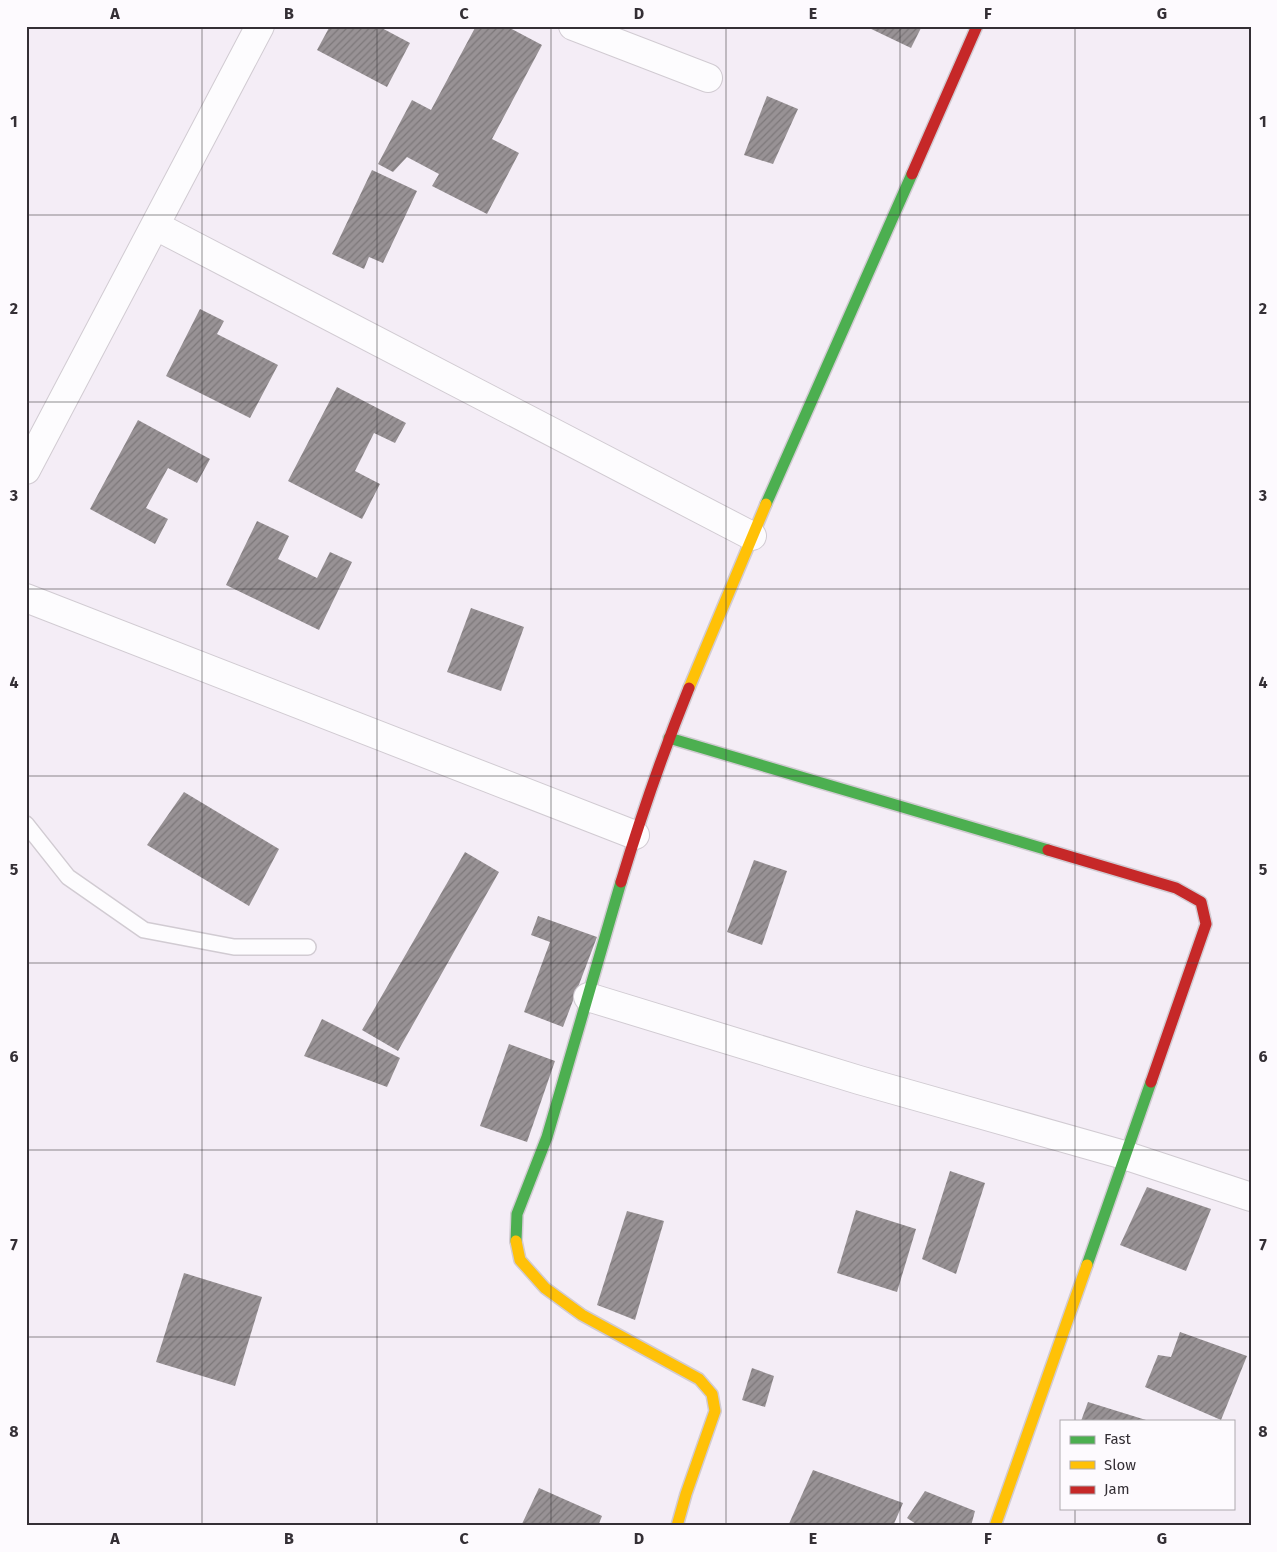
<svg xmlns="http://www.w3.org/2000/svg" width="1277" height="1552" viewBox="0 0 1277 1552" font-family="'Fira Sans',sans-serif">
<defs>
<pattern id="building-hatch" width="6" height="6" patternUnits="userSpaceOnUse" patternTransform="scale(1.25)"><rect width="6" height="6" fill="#989295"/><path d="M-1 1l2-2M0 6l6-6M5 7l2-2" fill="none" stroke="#7d787a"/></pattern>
</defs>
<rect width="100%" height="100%" fill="#f4edf6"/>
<!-- building -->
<g fill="url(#building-hatch)">
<path d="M 330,26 L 378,26 L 410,43 L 387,87 L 317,50 Z"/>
<path d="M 476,26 L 506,26 L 542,45 L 492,139 L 519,153 L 487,214 L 432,186 L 439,174 L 407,157 L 393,172 L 378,164 L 412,100 L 431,110 Z"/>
<path d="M 865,26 L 922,26 L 911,48 Z"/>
<path d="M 767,96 L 798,109 L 773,164 L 744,155 Z"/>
<path d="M 372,170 L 417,191 L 383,263 L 369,257 L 364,269 L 332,254 Z"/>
<path d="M 200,309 L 224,321 L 217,334 L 278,365 L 250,418 L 166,376 Z"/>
<path d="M 337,387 L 406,423 L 395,443 L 374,433 L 355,471 L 380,484 L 362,519 L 288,481 Z"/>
<path d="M 138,420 L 210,459 L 197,483 L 168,468 L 146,508 L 168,519 L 155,544 L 90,509 Z"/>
<path d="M 257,521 L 289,536 L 278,559 L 317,578 L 330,552 L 352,562 L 319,630 L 226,585 Z"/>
<path d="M 471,608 L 524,627 L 501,691 L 447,672 Z"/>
<path d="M 184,792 L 279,849 L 249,906 L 147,845 Z"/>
<path d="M 465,852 L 499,872 L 398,1051 L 362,1030 Z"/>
<path d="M 754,860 L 787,871 L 762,945 L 727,932 Z"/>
<path d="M 538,916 L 597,937 L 563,1027 L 524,1012 L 550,942 L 531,935 Z"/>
<path d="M 322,1019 L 400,1058 L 387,1087 L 304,1056 Z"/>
<path d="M 509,1044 L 555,1061 L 527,1142 L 480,1126 Z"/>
<path d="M 950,1171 L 985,1183 L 956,1274 L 922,1259 Z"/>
<path d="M 1147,1187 L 1211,1209 L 1186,1271 L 1120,1245 Z"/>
<path d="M 856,1210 L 916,1229 L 897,1292 L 837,1273 Z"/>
<path d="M 627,1211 L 664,1221 L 635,1320 L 597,1305 Z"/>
<path d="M 184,1273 L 262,1297 L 235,1386 L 156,1362 Z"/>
<path d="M 1180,1332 L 1247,1356 L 1221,1420 L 1145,1387 L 1158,1355 L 1171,1357 Z"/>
<path d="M 752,1368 L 774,1376 L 765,1407 L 742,1400 Z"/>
<path d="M 1088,1402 L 1146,1420 L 1146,1421 L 1081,1421 Z"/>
<path d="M 813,1470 L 903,1503 L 893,1526 L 788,1526 Z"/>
<path d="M 539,1488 L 602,1516 L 598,1526 L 521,1526 Z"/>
<path d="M 925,1491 L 975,1511 L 971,1526 L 919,1526 L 907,1518 Z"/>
</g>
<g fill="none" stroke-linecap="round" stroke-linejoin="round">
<!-- lane casing -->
<g stroke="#d1cbd2" stroke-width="18">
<path id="lane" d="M 26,824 L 68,877 L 144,930 L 234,947 L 308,947"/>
</g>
<!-- street casing -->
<g stroke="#d1cbd2" stroke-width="30">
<g id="street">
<path d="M 573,26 L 708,78"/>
<path d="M 156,226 L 752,536"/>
<path d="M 26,470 L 260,26"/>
<path d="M 26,598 L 635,835"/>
<path d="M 588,997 L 859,1080 L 1124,1155 L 1251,1197"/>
</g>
</g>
<!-- fast casing -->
<g stroke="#d1cbd2" stroke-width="14">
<g id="fast">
<path d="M 766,504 L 912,174"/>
<path d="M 669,738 L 1048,850"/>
<path d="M 516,1241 L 517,1214 L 547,1137 L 621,882"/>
<path d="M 1087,1265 L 1151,1082"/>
</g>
</g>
<!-- slow casing -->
<g stroke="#d1cbd2" stroke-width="14">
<g id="slow">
<path d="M 689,688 L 766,504"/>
<path d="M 516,1241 L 520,1260 L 545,1288 L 582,1315 L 699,1379 L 712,1394 L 715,1411 L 686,1494 L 677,1526"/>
<path d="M 995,1526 L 1087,1265"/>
</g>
</g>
<!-- jam casing -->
<g stroke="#d1cbd2" stroke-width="14">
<g id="jam">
<path d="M 912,174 L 977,26"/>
<path d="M 1048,850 L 1176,888 L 1201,902 L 1206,924 L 1151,1082"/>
<path d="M 621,882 C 641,816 663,752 689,688"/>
</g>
</g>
<!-- lane -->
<use href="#lane" stroke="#fdfcfe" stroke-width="15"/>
<!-- street -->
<use href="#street" stroke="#fdfcfe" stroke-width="28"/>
<!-- fast -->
<use href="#fast" stroke="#4caf50" stroke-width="11"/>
<!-- slow -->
<use href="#slow" stroke="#ffc107" stroke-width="11"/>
<!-- jam -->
<use href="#jam" stroke="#c62828" stroke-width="11"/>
</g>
<!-- grid -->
<path fill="none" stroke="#342f35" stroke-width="1" stroke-opacity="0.55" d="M 202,26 L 202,1526M 377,26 L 377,1526M 551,26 L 551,1526M 726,26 L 726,1526M 900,26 L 900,1526M 1075,26 L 1075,1421M 26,215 L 1251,215M 26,402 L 1251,402M 26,589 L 1251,589M 26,776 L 1251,776M 26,963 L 1251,963M 26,1150 L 1251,1150M 26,1337 L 1251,1337M 1075,1508 L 1075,1526"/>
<!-- border -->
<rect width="1277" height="1552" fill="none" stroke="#fdfafe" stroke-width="55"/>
<!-- legend -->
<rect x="1060" y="1420" width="175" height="90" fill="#fdfafe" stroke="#ada9ae"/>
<rect x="1070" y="1436" width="25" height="8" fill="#4caf50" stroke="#ada9ae"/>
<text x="1104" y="1444" font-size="15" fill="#342f35">Fast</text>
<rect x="1070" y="1461" width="25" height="8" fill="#ffc107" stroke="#ada9ae"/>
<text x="1104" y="1470" font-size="15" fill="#342f35">Slow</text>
<rect x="1070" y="1486" width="25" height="8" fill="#c62828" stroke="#ada9ae"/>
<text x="1104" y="1494" font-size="15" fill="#342f35">Jam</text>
<rect x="28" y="28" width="1222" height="1496" fill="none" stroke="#342f35" stroke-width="2"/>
<g font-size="16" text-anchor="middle" font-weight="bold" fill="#342f35">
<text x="115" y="19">A</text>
<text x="289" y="19">B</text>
<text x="464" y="19">C</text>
<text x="639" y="19">D</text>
<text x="813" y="19">E</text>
<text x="988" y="19">F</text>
<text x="1162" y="19">G</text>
<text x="14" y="127">1</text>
<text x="1263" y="127">1</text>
<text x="14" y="314">2</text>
<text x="1263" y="314">2</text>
<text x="14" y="501">3</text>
<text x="1263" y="501">3</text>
<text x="14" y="688">4</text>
<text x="1263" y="688">4</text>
<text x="14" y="875">5</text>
<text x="1263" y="875">5</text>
<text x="14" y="1062">6</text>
<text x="1263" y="1062">6</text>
<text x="14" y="1250">7</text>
<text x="1263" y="1250">7</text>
<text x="14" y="1437">8</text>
<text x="1263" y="1437">8</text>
<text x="115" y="1544">A</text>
<text x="289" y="1544">B</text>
<text x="464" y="1544">C</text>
<text x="639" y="1544">D</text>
<text x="813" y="1544">E</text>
<text x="988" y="1544">F</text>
<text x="1162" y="1544">G</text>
</g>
</svg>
